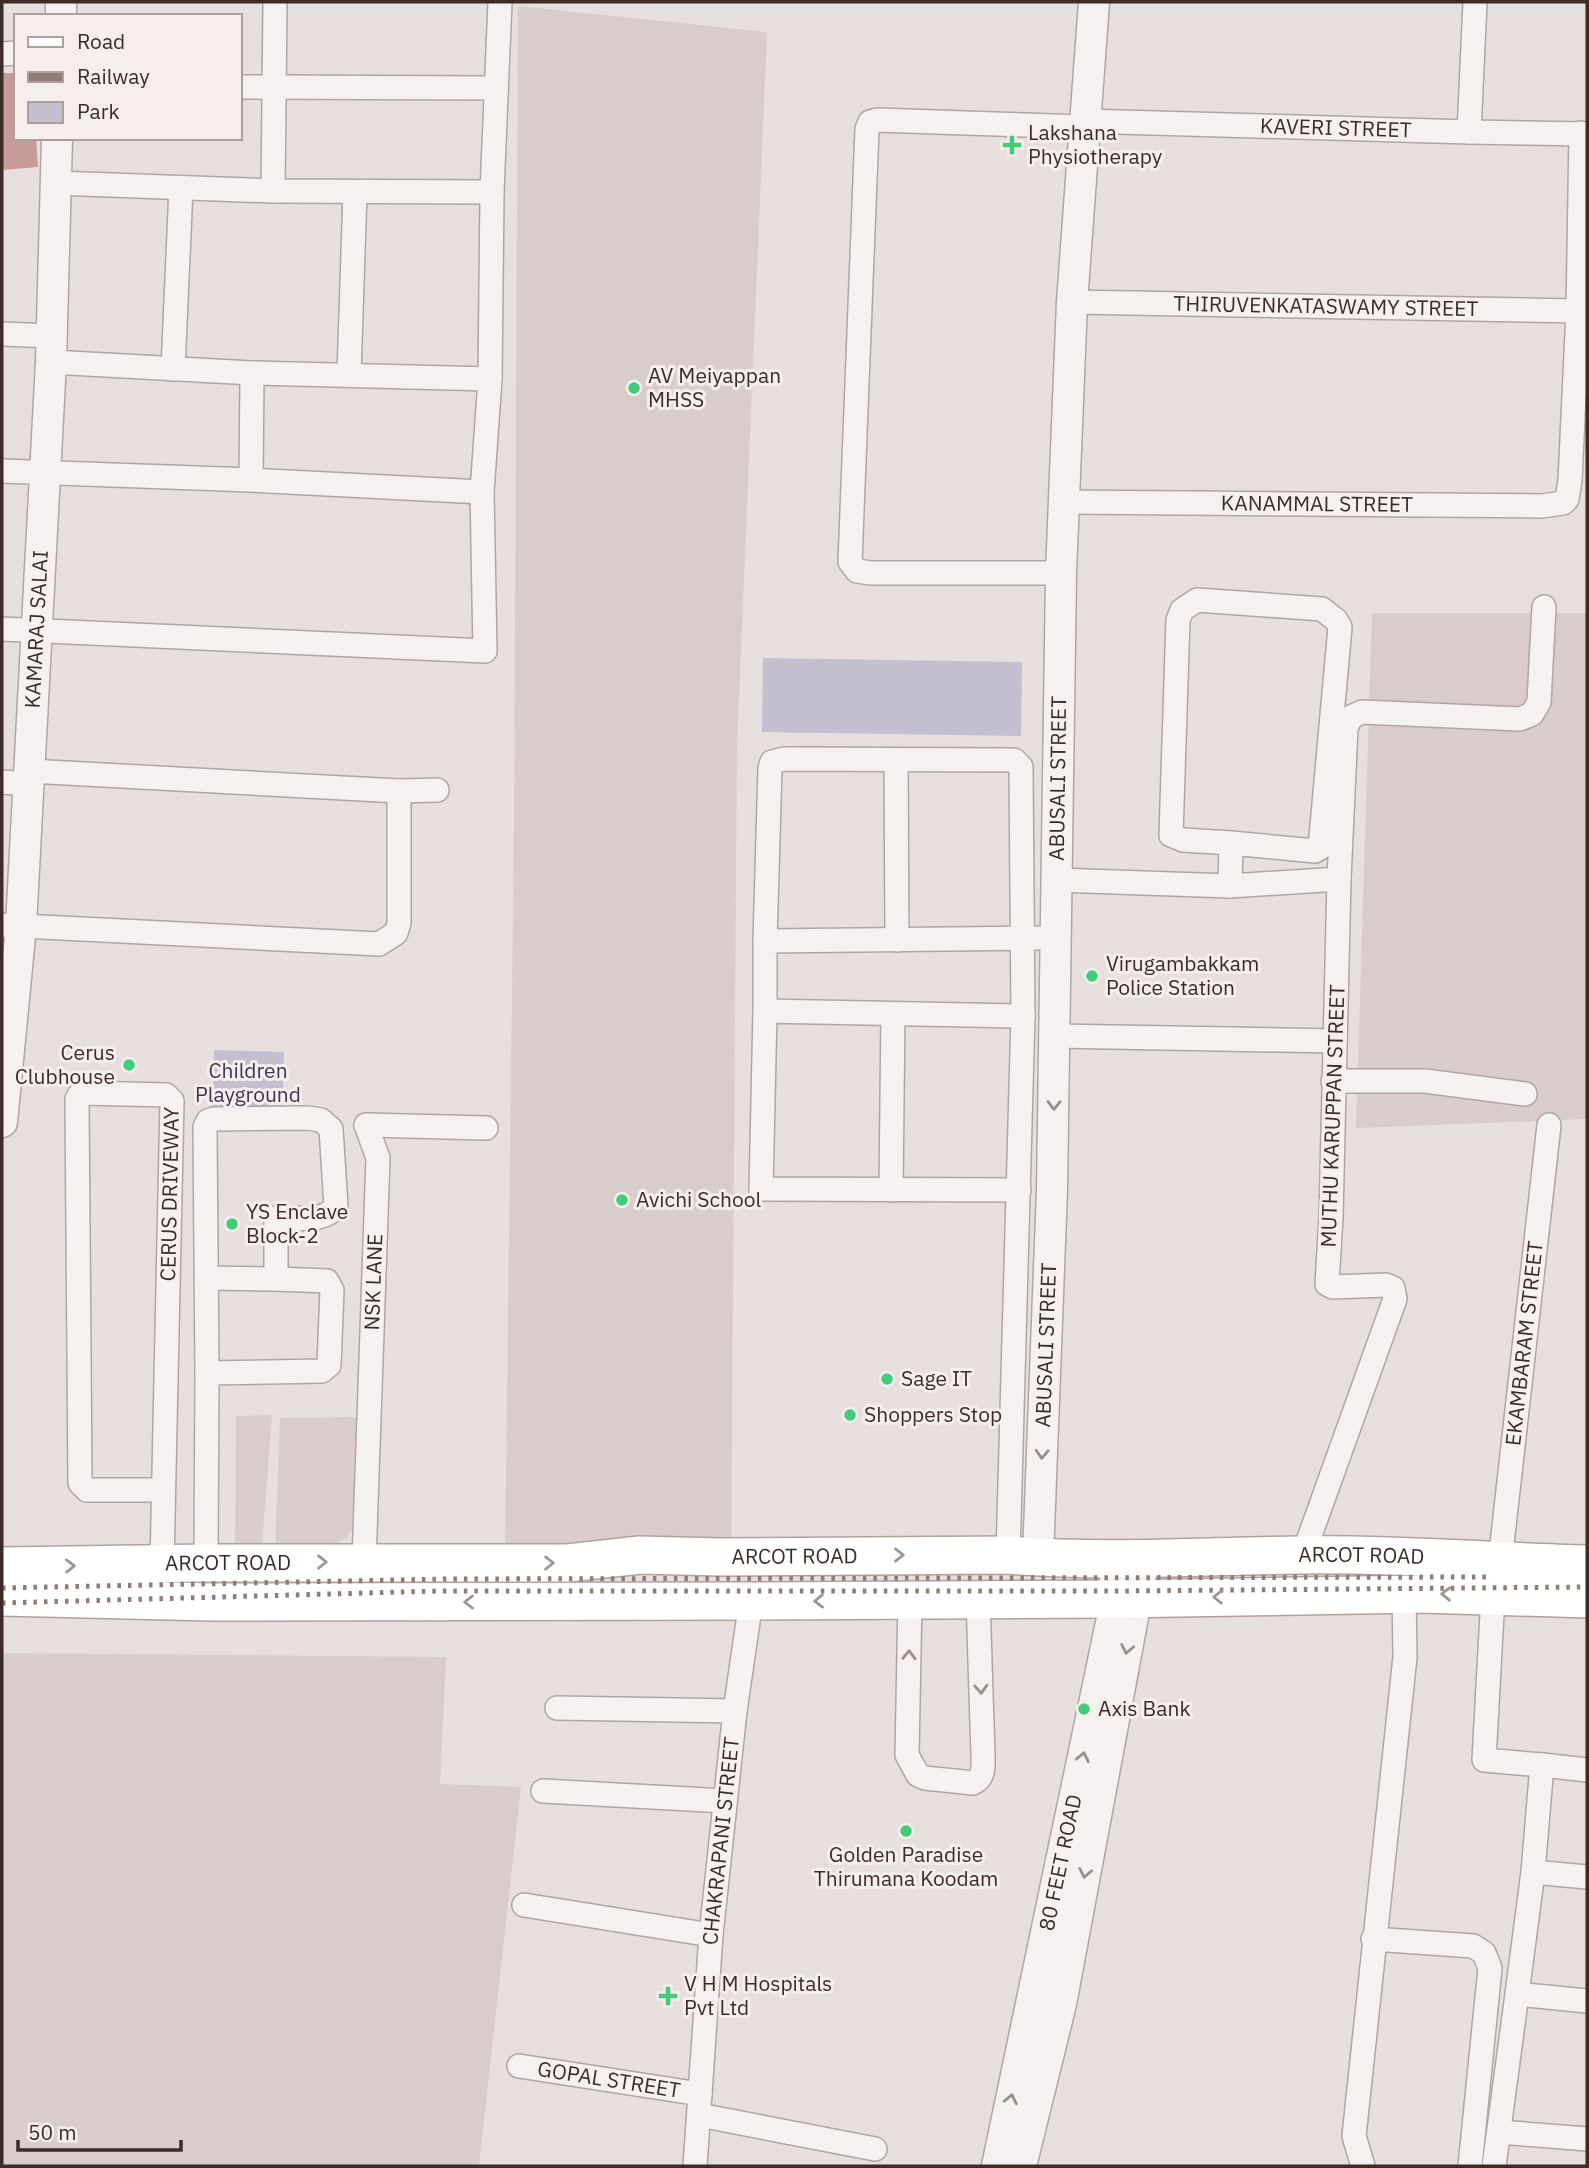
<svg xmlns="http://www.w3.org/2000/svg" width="1589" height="2168" viewBox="0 0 1589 2168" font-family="'IBM Plex Sans',sans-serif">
<rect width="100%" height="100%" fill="#e7dfdd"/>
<!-- built -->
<g fill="#d9cdcb">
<path d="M 518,6 L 767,32 L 737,745 L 731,1568 L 505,1563 L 514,828 Z"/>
<path d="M 1372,613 L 1587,613 L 1587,1119 L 1356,1128 Z"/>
<path d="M 272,1415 L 262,1545 L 235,1547 L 236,1416 Z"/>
<path d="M 357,1417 L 353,1528 L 347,1538 L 322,1551 L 275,1548 L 280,1418 Z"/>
<path d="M 2,1653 L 446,1657 L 440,1784 L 521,1787 L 479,2166 L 2,2166 Z"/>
</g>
<!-- green -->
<g fill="#c4bed1">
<path d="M 763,658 L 1022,662 L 1021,736 L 762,732 Z"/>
<path d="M 214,1050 L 284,1052 L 282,1116 L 212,1114 Z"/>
</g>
<!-- water -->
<path fill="#c79b98" d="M 2,73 L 16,73 L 16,138 L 36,138 L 38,167 L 2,170 Z"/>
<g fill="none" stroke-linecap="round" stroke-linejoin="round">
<!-- minor casing -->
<g stroke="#b1a5a3" stroke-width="26">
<g id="minor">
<path d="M 2,54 L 16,53"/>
<path d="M 240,87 L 496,88"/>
<path id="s1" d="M 1084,121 L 1469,132 L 1587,134"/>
<path d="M 1469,132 L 1475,2"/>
<path d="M 56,183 L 273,191 L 492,192"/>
<path d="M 273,191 L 275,2"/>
<path id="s2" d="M 1072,302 L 1578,311"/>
<path d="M 2,334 L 52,336"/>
<path d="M 51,362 L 252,373 L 490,379"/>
<path d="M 173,369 L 181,188"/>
<path d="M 349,374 L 355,192"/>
<path d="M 2,471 L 251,480 L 482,492"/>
<path d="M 251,480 L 252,373"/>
<path id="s3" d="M 1065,502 L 1542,506 L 1563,503 L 1567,499 L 1570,480 L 1578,311 L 1581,133"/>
<path d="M 1061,573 L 871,573 L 857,571 L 850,562 L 867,129 L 870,122 L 877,120 L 1084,127"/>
<path d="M 2,629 L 485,651 L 482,492 L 490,379 L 492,192 L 500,2"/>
<path d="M 896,760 L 897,940"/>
<path d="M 29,771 L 399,791"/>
<path d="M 2,782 L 28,784"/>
<path d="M 1339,879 L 1346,728 L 1351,717 L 1362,712 L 1520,719 L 1532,714 L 1539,702 L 1544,607"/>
<path d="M 1057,880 L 1230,886 L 1339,879 L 1331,1217 L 1327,1284 L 1333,1287 L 1386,1285 L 1393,1288 L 1395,1299 L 1303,1555"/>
<path d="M 1230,886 L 1231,843 L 1183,840 L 1171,835 L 1178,620 L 1182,610 L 1197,600 L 1322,609 L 1336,620 L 1340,627 L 1320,848 L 1315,851 L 1305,850 L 1231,843"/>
<path d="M 2,925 L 379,944 L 396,933 L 399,923 L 399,791 L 437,790"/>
<path d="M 765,941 L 770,768 L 772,762 L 784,759 L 1009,760 L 1014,760 L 1021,767 L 1023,1016 L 1008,1555"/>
<path d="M 765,1011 L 765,941 L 1038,938"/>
<path d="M 1055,1036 L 1335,1041"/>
<path d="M 1333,1081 L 1425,1081 L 1525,1094"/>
<path d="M 891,1190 L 893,1014"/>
<path d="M 1019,1190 L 761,1189 L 765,1011 L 1023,1016"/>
<path d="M 207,1373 L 205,1127 L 208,1121 L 214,1119 L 307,1118 L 321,1120 L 331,1129 L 336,1206 C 326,1223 294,1218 276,1218 L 276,1279 L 207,1278"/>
<path id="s4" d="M 364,1562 L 378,1158 L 366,1125 L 486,1128"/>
<path id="s5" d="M 1500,1562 L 1549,1125"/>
<path d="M 206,1563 L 207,1373 L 322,1371 L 329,1365 L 332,1290 L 327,1281 L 276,1279"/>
<path id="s6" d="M 162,1565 L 172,1101 L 166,1095 L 84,1093 L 79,1095 L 77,1099 L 80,1483 L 87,1490 L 163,1490"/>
<path d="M 1493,1595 L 1484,1760 L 1542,1765 L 1533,1872 L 1517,1994"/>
<path d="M 910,1600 L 907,1755 L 918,1775 L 925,1778 L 973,1783 C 985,1777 983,1766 983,1755 L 978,1599"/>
<path d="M 557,1708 L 735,1711"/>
<path d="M 1542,1765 L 1587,1770"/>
<path d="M 543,1791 L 725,1801"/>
<path d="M 1533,1872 L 1587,1877"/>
<path d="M 524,1905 L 711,1935"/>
<path d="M 1373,1939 L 1473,1946 L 1484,1953 L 1490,1968 L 1470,2166"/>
<path id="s7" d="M 519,2066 L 700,2094"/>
<path d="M 699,2115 L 875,2149"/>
<path d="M 1500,2132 L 1587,2139"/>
<path id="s8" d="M 695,2166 L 711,1935 L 735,1711 L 751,1601"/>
<path d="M 1363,2166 L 1354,2136 L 1405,1657 L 1404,1594"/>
<path d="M 1494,2166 L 1517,1994 L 1587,2001"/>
</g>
</g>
<!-- tertiary casing -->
<g stroke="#b1a5a3" stroke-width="33">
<g id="tertiary">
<path d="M 61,16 L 61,2"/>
<path id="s9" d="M 2,1122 L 21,926 L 51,362 L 57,138"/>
<path id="s10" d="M 1038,1557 L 1052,1190 L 1061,573 L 1072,302 L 1094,2"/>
<path id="s11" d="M 997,2166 L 1116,1599 L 1114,1558"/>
<path d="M 1021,2166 L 1061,2004 L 1144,1558"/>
</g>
</g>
<!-- primary casing -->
<g stroke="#b2a09d" stroke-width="40">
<g id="primary">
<path id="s12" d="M 2,1566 L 206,1563 L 568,1563 L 640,1555 L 720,1557 L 1008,1555 C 1105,1563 1203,1556 1300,1555 C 1396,1553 1492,1562 1587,1564"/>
<path d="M 2,1597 L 212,1602 L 751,1601 L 1116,1599 L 1421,1594 L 1587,1599"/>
</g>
</g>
<!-- minor -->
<use href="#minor" stroke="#f5f1f0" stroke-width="23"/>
<!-- tertiary -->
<use href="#tertiary" stroke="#f5f1f0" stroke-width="30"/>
<!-- primary -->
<use href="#primary" stroke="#fff" stroke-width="37"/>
<!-- rail -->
<g stroke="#907b77" stroke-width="5" stroke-dasharray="3.5 7" stroke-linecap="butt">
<path d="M 2,1588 L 444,1579 L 1486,1577"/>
<path d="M 2,1603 L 439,1591 L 1117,1591 L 1587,1587"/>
</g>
</g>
<!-- one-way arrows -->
<defs><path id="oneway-chevron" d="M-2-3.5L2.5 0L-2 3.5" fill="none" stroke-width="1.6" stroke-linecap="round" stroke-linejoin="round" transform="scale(1.75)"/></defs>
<g stroke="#998e8c">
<use href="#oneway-chevron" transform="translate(1054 1105) rotate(91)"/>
<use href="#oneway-chevron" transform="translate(1042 1454) rotate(92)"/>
<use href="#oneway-chevron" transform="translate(1127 1649) rotate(101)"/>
<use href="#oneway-chevron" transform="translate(909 1655) rotate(-89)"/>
<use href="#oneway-chevron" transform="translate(981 1689) rotate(87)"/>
<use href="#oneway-chevron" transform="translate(1083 1757) rotate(-78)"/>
<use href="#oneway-chevron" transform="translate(1085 1873) rotate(101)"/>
<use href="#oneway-chevron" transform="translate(1011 2099) rotate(-78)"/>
</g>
<g stroke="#9e9593">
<use href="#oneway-chevron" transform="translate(899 1555)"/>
<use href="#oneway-chevron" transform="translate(322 1562)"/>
<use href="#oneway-chevron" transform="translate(549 1563)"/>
<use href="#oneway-chevron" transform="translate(70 1566) rotate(-1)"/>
<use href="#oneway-chevron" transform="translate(1446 1594) rotate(-179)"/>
<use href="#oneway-chevron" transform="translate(1218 1597) rotate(180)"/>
<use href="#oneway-chevron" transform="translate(819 1601) rotate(179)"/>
<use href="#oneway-chevron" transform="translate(469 1602) rotate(180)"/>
</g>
<!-- markers -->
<g fill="#42cc7a" stroke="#f5eeec" stroke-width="2.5">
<path d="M1008.5 134.5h7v7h7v7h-7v7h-7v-7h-7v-7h7z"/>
<circle cx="634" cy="388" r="7"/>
<circle cx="1092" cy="976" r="7"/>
<circle cx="129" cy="1065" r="7"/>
<circle cx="622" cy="1200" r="7"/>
<circle cx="232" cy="1224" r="7"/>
<circle cx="887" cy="1379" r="7"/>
<circle cx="850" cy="1415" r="7"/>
<circle cx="1084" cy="1709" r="7"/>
<circle cx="906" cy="1831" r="7"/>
<path d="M664.5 1985.5h7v7h7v7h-7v7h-7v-7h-7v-7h7z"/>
</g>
<g text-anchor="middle" stroke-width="6" stroke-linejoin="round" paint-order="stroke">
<!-- street labels -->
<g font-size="21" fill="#3d2b27" stroke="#f5eeec">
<text dy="7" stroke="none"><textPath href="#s1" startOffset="252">KAVERI STREET</textPath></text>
<text dy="7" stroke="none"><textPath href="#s2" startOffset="254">THIRUVENKATASWAMY STREET</textPath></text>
<text dy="7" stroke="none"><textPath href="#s3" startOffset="252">KANAMMAL STREET</textPath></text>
<text dy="7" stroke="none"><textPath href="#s9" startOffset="494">KAMARAJ SALAI</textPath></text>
<text dy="7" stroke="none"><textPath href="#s10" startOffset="779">ABUSALI STREET</textPath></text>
<text transform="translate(1333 1116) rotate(-88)" y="7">MUTHU KARUPPAN STREET</text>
<text dy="7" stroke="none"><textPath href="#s6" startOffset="371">CERUS DRIVEWAY</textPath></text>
<text dy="7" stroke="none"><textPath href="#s4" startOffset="280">NSK LANE</textPath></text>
<text dy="7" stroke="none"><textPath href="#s5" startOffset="220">EKAMBARAM STREET</textPath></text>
<text dy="7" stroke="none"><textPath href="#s10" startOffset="212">ABUSALI STREET</textPath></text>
<text dy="7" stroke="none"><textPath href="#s12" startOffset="793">ARCOT ROAD</textPath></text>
<text dy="7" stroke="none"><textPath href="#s12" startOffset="1360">ARCOT ROAD</textPath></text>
<text dy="7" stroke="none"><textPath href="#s12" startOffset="226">ARCOT ROAD</textPath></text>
<text dy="7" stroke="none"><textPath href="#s8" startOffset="326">CHAKRAPANI STREET</textPath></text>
<text dy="7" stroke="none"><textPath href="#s11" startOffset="310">80 FEET ROAD</textPath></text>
<text dy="7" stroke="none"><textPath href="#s7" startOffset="91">GOPAL STREET</textPath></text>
</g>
<!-- poi labels -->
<g font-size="21" fill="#3d2b27" stroke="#f5eeec" text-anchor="start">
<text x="1028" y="140">Lakshana<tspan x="1028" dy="24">Physiotherapy</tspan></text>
<text x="648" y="383">AV Meiyappan<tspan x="648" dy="24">MHSS</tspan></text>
<text x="1106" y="971">Virugambakkam<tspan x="1106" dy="24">Police Station</tspan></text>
<text x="115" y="1060" text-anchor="end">Cerus<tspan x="115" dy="24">Clubhouse</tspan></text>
<text x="636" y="1207">Avichi School</text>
<text x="246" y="1219">YS Enclave<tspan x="246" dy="24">Block-2</tspan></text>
<text x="901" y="1386">Sage IT</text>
<text x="864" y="1422">Shoppers Stop</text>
<text x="1098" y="1716">Axis Bank</text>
<text x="906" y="1862" text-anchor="middle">Golden Paradise<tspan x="906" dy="24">Thirumana Koodam</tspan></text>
<text x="684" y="1991">V H M Hospitals<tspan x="684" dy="24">Pvt Ltd</tspan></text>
</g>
<!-- park labels -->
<g font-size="21" fill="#423459" stroke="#f5eeec">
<text x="248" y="1078">Children<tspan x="248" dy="24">Playground</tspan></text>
</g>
</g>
<!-- border -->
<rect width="1589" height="2168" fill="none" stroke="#3d2b27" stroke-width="7"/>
<!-- legend -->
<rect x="14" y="14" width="228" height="126" fill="#f5eeec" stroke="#aba09d" stroke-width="2"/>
<rect x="28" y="37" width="35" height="10" fill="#ffffff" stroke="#aba09d" stroke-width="2"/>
<text x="77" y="49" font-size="21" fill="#3d2b27">Road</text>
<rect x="28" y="72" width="35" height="10" fill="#907b77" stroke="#aba09d" stroke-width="2"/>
<text x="77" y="84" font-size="21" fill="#3d2b27">Railway</text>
<rect x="28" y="102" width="35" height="21" fill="#c4bed1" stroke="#aba09d" stroke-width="2"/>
<text x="77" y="119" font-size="21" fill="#3d2b27">Park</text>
<!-- scale -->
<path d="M18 2140v10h163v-10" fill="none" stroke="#3d2b27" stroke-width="3.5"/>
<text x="28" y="2140" font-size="21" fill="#3d2b27" stroke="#f5eeec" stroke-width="5" paint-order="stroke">50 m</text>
</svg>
